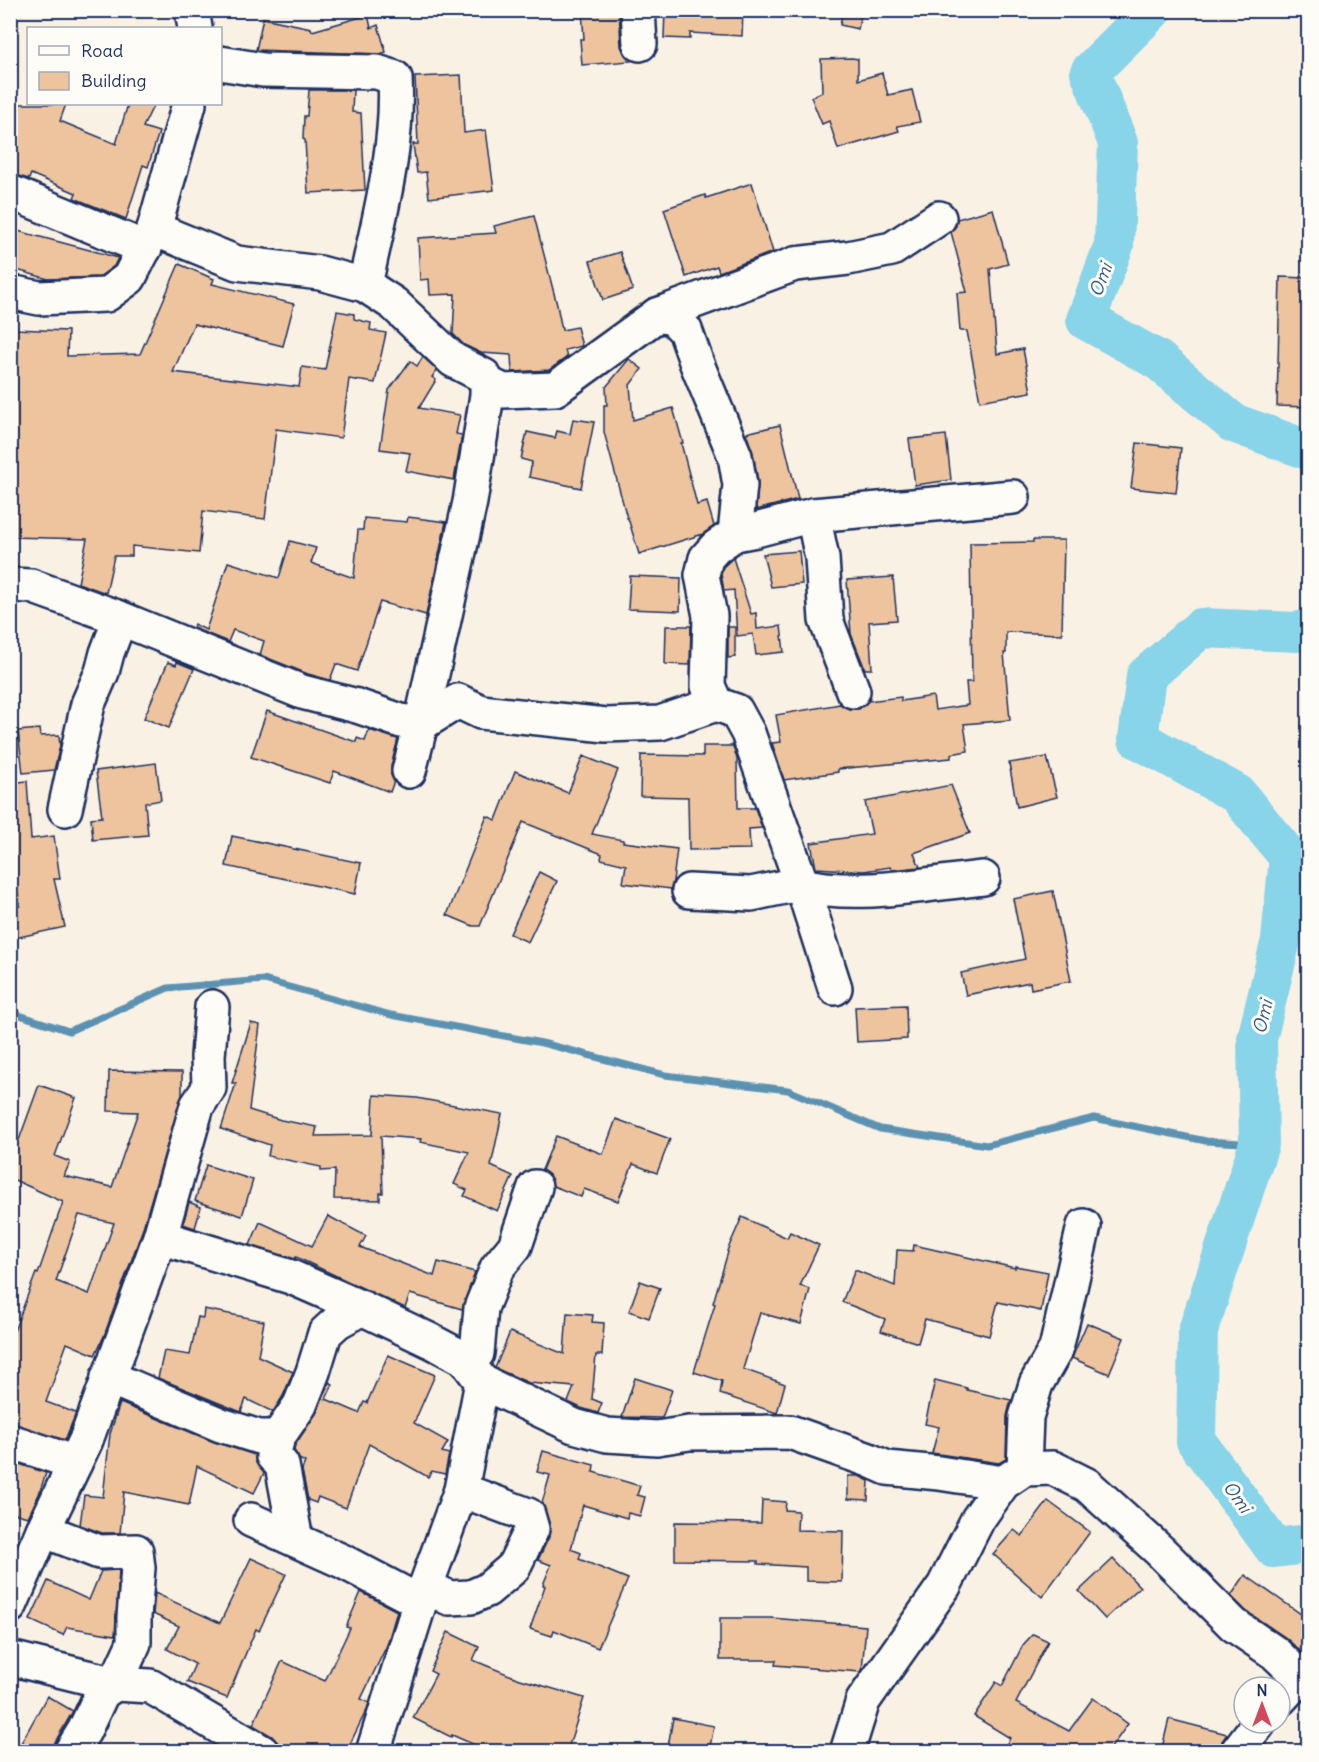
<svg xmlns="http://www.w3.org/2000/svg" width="1319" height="1762" viewBox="0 0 1319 1762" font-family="Delius,sans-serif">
<rect width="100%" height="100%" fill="#faf1e5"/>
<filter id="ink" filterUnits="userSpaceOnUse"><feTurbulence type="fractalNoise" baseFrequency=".0167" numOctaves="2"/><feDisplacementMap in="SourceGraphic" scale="12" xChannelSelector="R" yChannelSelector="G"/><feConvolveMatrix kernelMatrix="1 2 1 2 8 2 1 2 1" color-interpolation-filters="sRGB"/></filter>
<g filter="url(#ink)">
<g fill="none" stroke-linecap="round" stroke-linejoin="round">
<!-- stream -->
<path stroke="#5c92b1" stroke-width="7" d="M 10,1012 L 69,1031 L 168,988 L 264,980 L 391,1015 L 542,1043 L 665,1075 L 788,1090 L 880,1129 L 987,1145 L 1094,1118 L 1206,1141 L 1259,1144"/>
<!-- river -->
<g stroke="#88d4e8" stroke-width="40">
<path d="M 1152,10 L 1090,72 L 1118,143 L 1114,245 L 1086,320 L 1158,360 L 1233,423 L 1308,450"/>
<path d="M 1308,629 L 1297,632 L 1201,628 L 1146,676 L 1138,739 L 1237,794 L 1289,857 L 1281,940 L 1257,1039 L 1259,1144 L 1198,1331 L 1196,1441 L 1274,1548 L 1308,1544"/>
</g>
</g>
<!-- building -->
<g fill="#eec49e" stroke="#1b2f5e" stroke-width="1.5" fill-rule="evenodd">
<path d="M 582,10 L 619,10 L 621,46 L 625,55 L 631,61 L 582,65 L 580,39 L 584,39 Z"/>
<path d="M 665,10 L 743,10 L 742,36 L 690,33 L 690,39 L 664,38 Z"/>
<path d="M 843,10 L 862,10 L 858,29 L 840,25 Z"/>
<path d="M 368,15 L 371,28 L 378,25 L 386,52 L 380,54 L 256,50 L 263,18 L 311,28 L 312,31 Z"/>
<path d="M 852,58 L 858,59 L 858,80 L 882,73 L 888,95 L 912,90 L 920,122 L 897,126 L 899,131 L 838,149 L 829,121 L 822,124 L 811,97 L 822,92 L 821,59 Z"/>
<path d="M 461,75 L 464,133 L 486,130 L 494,190 L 429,198 L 426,172 L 417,173 L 413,144 L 418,144 L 415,77 Z"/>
<path d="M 309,90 L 353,90 L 352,112 L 361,113 L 365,190 L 308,193 L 305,140 L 303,139 L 304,116 L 307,116 Z"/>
<path d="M 19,104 L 66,104 L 60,121 L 116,144 L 128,104 L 154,104 L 143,127 L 159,132 L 148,167 L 143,165 L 126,219 L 74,198 L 76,193 L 31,174 L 29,179 L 10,174 L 10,127 Z"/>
<path d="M 752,183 L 773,252 L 719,272 L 717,266 L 686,277 L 664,209 L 705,195 L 706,198 Z"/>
<path d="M 993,209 L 1008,264 L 990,269 L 997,354 L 1023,349 L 1031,392 L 980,401 L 967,331 L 960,331 L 957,293 L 967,292 L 951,232 L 956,226 L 957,219 Z"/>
<path d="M 534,216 L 557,305 L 562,330 L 577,327 L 582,346 L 565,350 L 567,357 L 549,370 L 512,372 L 511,355 L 481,353 L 464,345 L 453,334 L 455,294 L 430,295 L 429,279 L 420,280 L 418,238 L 496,233 L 494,226 Z"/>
<path d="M 10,229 L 101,253 L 118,258 L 114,266 L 99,277 L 48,279 L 10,268 Z"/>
<path d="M 620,252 L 633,290 L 603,300 L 590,261 Z"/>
<path d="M 179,264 L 214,279 L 212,284 L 294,304 L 283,346 L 194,324 L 173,372 L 299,387 L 302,367 L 325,370 L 337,311 L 354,314 L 354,319 L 371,323 L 370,330 L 386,333 L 375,383 L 349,379 L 341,438 L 276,429 L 265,519 L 203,511 L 199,553 L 132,546 L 132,556 L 114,556 L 106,593 L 78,583 L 87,539 L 10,537 L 10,397 L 13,329 L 68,331 L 67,356 L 140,354 Z"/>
<path d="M 1280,277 L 1308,278 L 1308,407 L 1277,406 Z"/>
<path d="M 423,357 L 437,370 L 432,377 L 436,380 L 419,408 L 460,415 L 456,434 L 462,435 L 454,480 L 406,471 L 410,453 L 380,449 L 389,390 L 410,361 L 417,366 Z"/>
<path d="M 629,359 L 642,369 L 630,385 L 633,420 L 673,408 L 683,443 L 681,443 L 697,505 L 707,502 L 714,526 L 703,534 L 639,554 L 628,518 L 627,518 L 604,432 L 604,405 L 607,405 L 606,387 Z"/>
<path d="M 573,419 L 594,422 L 581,488 L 529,477 L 532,462 L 521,459 L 527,432 L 555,438 L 557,431 L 570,434 Z"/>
<path d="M 780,425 L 798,499 L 756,510 L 758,482 L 753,453 L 746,433 Z"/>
<path d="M 946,435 L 951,480 L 915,485 L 909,439 Z"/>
<path d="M 1137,443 L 1181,448 L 1176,493 L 1131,488 Z"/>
<path d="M 408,517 L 446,522 L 426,615 L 380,602 L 357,671 L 336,664 L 330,680 L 308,674 L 260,655 L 264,641 L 233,630 L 228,642 L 193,628 L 194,624 L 206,630 L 228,562 L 279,578 L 290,541 L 316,548 L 311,563 L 354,578 L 358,530 L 363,530 L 364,518 L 407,522 Z"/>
<path d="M 1033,540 L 1064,540 L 1062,634 L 1006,632 L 1006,653 L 1004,653 L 1010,720 L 964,724 L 968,751 L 951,754 L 951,758 L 838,769 L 838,772 L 784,780 L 772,743 L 781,742 L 776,715 L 840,704 L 849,709 L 859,709 L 868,701 L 901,697 L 901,701 L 933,696 L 935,710 L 968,705 L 966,682 L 972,682 L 970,543 L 1033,542 Z"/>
<path d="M 799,551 L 802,584 L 771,587 L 763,554 Z"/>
<path d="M 733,558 L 751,614 L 756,613 L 757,629 L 781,626 L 784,652 L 756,655 L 753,634 L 737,636 L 734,590 L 724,591 L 721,574 L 723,567 Z"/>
<path d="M 630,576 L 681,578 L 680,611 L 628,609 Z"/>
<path d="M 893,577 L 897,620 L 869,622 L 872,669 L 865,669 L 851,634 L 847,580 Z"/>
<path d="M 666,626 L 691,626 L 690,665 L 665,664 Z"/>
<path d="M 728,627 L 735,627 L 735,657 L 728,658 Z"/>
<path d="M 168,662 L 176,665 L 177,662 L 194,669 L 169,728 L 144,718 Z"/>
<path d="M 267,711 L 356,742 L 357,738 L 365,741 L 369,730 L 398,739 L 391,766 L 391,775 L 394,781 L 390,792 L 334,771 L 330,783 L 251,757 Z"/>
<path d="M 39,729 L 40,736 L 59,735 L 60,746 L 54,770 L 23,773 L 18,731 Z"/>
<path d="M 703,746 L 733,746 L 737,759 L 738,808 L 755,808 L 762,828 L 749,829 L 750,849 L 689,850 L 688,797 L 640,796 L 641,755 L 703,756 Z"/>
<path d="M 583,756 L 618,770 L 592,834 L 623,840 L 623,842 L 677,849 L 673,881 L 671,889 L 623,883 L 626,865 L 601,859 L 602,854 L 523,822 L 480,926 L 473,926 L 447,915 L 487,816 L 496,820 L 515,771 L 568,793 Z"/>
<path d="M 1047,757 L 1057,797 L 1017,807 L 1009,763 Z"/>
<path d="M 156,763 L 161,800 L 145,803 L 148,835 L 93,840 L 91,818 L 102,817 L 96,771 Z"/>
<path d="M 27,781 L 31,839 L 54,836 L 60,879 L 54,879 L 65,927 L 10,939 L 10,908 L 20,906 L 10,835 L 10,783 Z"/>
<path d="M 951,785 L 970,833 L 914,853 L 920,867 L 892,870 L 890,867 L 864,871 L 816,868 L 811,843 L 872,834 L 865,802 Z"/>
<path d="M 232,836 L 361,863 L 355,894 L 226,866 Z"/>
<path d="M 539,872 L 557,881 L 528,942 L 510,934 Z"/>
<path d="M 1053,891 L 1071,981 L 1031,989 L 1030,982 L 966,995 L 961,973 L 1025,959 L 1013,899 Z"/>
<path d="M 906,1005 L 907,1039 L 857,1042 L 855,1007 Z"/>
<path d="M 251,1023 L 260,1025 L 249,1110 L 281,1120 L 317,1127 L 315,1136 L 372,1135 L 374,1095 L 417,1098 L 502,1114 L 491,1166 L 513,1176 L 497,1211 L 464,1196 L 467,1190 L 454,1184 L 469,1152 L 420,1142 L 421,1139 L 381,1136 L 383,1193 L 380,1193 L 380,1200 L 334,1199 L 335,1170 L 321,1171 L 321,1167 L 268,1156 L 270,1145 L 221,1129 L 236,1083 L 232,1083 Z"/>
<path d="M 109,1071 L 182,1072 L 182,1095 L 142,1231 L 104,1336 L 95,1355 L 67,1343 L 46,1402 L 76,1413 L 65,1440 L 10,1423 L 10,1342 L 36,1273 L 38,1274 L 63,1202 L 10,1178 L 10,1136 L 19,1140 L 39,1085 L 76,1098 L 55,1156 L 70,1162 L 64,1176 L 112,1187 L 138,1112 L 108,1111 ZM 79,1215 L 114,1223 L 89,1294 L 56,1281 Z"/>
<path d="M 616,1119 L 670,1139 L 657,1173 L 633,1164 L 618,1201 L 584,1189 L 581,1197 L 553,1186 L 549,1175 L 542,1170 L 556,1136 L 603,1154 Z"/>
<path d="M 206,1165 L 253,1180 L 242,1216 L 195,1201 Z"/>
<path d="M 189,1202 L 201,1207 L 195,1228 L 183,1224 Z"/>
<path d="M 328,1216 L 366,1236 L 360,1247 L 434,1276 L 438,1262 L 475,1272 L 462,1309 L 410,1294 L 405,1308 L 296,1257 L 295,1259 L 250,1245 L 260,1222 L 312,1246 Z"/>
<path d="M 742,1217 L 787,1238 L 790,1232 L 819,1245 L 800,1286 L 810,1289 L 801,1324 L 760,1313 L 743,1369 L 785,1384 L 777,1413 L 720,1394 L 722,1381 L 694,1372 L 715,1304 L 713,1303 L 728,1252 L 727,1251 Z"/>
<path d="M 914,1245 L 1015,1268 L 1015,1266 L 1048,1272 L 1041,1311 L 998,1302 L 989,1336 L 925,1319 L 918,1343 L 881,1331 L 885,1319 L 842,1302 L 855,1270 L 895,1286 L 897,1250 L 913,1251 Z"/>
<path d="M 640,1281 L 660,1288 L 649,1318 L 629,1311 Z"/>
<path d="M 204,1309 L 264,1321 L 258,1356 L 293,1372 L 283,1396 L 273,1412 L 246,1399 L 241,1412 L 158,1378 L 164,1351 L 190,1355 L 198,1317 L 203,1318 Z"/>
<path d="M 567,1313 L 593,1315 L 592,1322 L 604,1323 L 602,1355 L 596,1355 L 592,1399 L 602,1403 L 598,1413 L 581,1408 L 568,1402 L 574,1387 L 529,1383 L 495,1368 L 510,1332 L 564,1354 Z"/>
<path d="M 1087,1323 L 1124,1338 L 1109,1374 L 1072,1358 Z"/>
<path d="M 388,1355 L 435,1375 L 414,1423 L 448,1442 L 442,1452 L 449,1454 L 445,1474 L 432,1471 L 428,1477 L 369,1444 L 346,1508 L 318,1497 L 316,1503 L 308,1500 L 302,1470 L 305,1462 L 299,1459 L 294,1450 L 295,1445 L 317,1412 L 329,1382 L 333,1384 L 326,1399 L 359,1413 L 364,1402 L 367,1403 Z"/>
<path d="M 635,1378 L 672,1390 L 662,1418 L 622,1417 Z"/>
<path d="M 935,1380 L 967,1388 L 967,1390 L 1011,1400 L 1007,1416 L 1006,1459 L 999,1463 L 932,1453 L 939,1427 L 925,1424 Z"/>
<path d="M 120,1403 L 214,1442 L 255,1455 L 255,1461 L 264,1473 L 254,1493 L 197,1466 L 189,1505 L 124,1492 L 120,1533 L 102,1533 L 80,1525 L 84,1495 L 103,1497 L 110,1434 Z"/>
<path d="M 543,1451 L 594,1465 L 593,1472 L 640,1486 L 637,1495 L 645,1497 L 640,1516 L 628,1513 L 627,1518 L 583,1505 L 571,1549 L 581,1553 L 579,1559 L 628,1579 L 598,1648 L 554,1630 L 552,1636 L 530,1629 L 545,1586 L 543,1585 L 551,1565 L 538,1560 L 549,1537 L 550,1525 L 542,1503 L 550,1475 L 537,1472 Z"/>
<path d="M 10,1461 L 46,1473 L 39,1494 L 28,1517 L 10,1512 Z"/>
<path d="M 848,1476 L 859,1476 L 869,1481 L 868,1500 L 848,1499 Z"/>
<path d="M 762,1500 L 786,1502 L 785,1510 L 798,1511 L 797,1530 L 843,1531 L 842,1582 L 806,1581 L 806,1567 L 758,1564 L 758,1561 L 675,1560 L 675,1522 L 761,1523 Z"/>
<path d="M 1048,1501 L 1090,1532 L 1042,1597 L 993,1554 L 1014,1530 L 1022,1536 Z"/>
<path d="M 251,1558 L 286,1574 L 259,1631 L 256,1629 L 227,1698 L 187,1682 L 195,1664 L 167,1649 L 179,1626 L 153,1614 L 155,1593 L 220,1623 Z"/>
<path d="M 1113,1559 L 1140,1587 L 1105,1619 L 1079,1591 Z"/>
<path d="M 119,1570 L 115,1635 L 67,1627 L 63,1635 L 30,1620 L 48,1581 L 89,1600 L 101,1571 Z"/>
<path d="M 1245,1575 L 1308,1619 L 1308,1658 L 1286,1638 L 1246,1611 L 1231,1596 Z"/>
<path d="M 361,1592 L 397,1611 L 387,1645 L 361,1699 L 369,1703 L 367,1709 L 346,1752 L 295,1752 L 279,1744 L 272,1736 L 253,1725 L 282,1661 L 325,1681 L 350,1628 L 346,1627 Z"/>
<path d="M 720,1618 L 771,1618 L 866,1626 L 862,1670 L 860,1672 L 775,1665 L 776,1660 L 720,1660 Z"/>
<path d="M 448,1632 L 479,1647 L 473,1660 L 517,1678 L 584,1698 L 567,1752 L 491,1752 L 452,1735 L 451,1737 L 413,1718 L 436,1674 L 430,1671 Z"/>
<path d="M 1033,1634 L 1048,1641 L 1016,1703 L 1069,1731 L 1093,1698 L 1128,1724 L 1108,1752 L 1002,1752 L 1010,1738 L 974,1716 L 996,1682 L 1002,1686 L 1023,1645 Z"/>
<path d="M 47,1696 L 73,1711 L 55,1742 L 52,1752 L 32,1752 L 20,1745 Z"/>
<path d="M 673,1718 L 714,1726 L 709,1752 L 667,1752 Z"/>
<path d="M 1169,1719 L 1227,1734 L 1222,1741 L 1219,1752 L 1161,1752 Z"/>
</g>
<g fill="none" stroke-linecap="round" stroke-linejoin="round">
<!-- minor casing -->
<g stroke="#1b2f5e" stroke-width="38">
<g id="minor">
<path d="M 192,10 L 195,28"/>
<path d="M 638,10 L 640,44"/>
<path d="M 220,63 L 263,70 L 377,72 L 395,78 C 399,148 379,217 365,285"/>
<path d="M 10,192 L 145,248"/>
<path d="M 154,229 L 237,263 L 320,273 L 365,285 L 394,304 L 453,360 L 484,376 L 487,383 L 487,395 L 470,502 L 421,724 L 409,771"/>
<path d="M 10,292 L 39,298 L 106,295 L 129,278 L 154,229 L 189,104"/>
<path d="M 657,315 L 673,318 L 685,330 L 697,364 L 735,456 L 740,485 L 735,534 L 716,547 L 706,558 L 702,575 L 710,616 L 708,686 L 716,704 L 736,711 L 748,733 L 802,885 L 794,885 L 751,894 L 689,891"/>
<path d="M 487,383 L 503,391 L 555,389 L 657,315 L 795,264 L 848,258 L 892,249 L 939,218"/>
<path d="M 813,515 L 822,558 L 826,620 L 853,691"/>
<path d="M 735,534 L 756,530 L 813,515 L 1013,497"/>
<path d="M 10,585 L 31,586 L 117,617 L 302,692 L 357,706 L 401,721 L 421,724 L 458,701 L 481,712 L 606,725 L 660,723 L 716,704"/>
<path d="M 65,809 L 88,704 L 102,672 L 107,653 L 115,632 L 117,617"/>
<path d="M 835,988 L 802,885 C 858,898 926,884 983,878"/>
<path d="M 160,1237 L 291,1277 L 362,1308 L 431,1341 L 465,1359 L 482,1382 L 461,1490 L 420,1602 L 373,1752"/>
<path d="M 465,1359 L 477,1353 L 481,1308 L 497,1268 L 515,1246 L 535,1187"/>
<path d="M 108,1377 L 221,1425 L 259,1437 L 278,1437 L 300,1405 L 313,1372 L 325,1333 L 337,1322 L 362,1308"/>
<path d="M 482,1382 L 574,1426 L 607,1435 L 657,1438 L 689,1433 L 790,1432 L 869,1460 L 887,1468 L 939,1473 L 1003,1483"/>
<path d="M 278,1437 L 273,1456 L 282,1465 L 296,1540"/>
<path d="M 10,1441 L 75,1463"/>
<path d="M 1024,1469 L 1026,1417 L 1036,1384 L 1056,1349 L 1084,1226"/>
<path d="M 251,1520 L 342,1561 L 420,1602"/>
<path d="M 43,1530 L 99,1552 L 136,1551 L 138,1568 L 134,1617 L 134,1643 L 115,1684 L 102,1693 L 84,1731 L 71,1752"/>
<path d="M 426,1586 L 449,1598 L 471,1597 L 487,1590 L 513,1568 L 532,1529 L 528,1515 L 461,1490"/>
<path d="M 10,1606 L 43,1530 L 86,1440 L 160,1237 L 197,1106 L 209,1088 L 208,1056 L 212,1007"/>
<path d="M 10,1658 L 115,1684 L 150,1686 L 262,1752"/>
<path d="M 1280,1699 L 1300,1677 L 1308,1677"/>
<path d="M 847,1752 L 863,1701 L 944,1586 L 978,1519 L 1003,1483 L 1024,1469 L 1053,1468 L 1087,1485 L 1160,1551 L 1234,1625 L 1275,1653 L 1300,1677 L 1308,1683"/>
<path d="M 1237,1752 L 1259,1723"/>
</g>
</g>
<!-- minor -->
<use href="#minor" stroke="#fdfcf7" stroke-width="33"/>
</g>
</g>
<g text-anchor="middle" stroke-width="6" stroke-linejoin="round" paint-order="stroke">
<!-- water labels -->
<g font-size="18" font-style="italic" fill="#365880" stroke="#fdfcf7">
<text transform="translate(1101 280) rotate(-70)" y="6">Omi</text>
<text transform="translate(1263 1017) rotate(-77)" y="6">Omi</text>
<text transform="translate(1237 1497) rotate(54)" y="6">Omi</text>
</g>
</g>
<!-- margin -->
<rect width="1319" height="1762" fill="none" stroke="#fdfcf7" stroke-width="36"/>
<rect x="18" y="18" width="1283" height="1726" fill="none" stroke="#1b2f5e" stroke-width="2" filter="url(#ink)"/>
<!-- legend -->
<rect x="27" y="27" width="195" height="78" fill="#fdfcf7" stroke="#a3aaba" stroke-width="1.5"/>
<rect x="39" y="46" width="30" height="9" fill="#fdfcf7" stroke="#a3aaba" stroke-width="1.5"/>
<text x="81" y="57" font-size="18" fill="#1b2f5e">Road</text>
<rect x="39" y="72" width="30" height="18" fill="#eec49e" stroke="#a3aaba" stroke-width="1.5"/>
<text x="81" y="87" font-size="18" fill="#1b2f5e">Building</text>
<!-- north arrow -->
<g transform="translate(1262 1705)"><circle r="28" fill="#fdfcf7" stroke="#a3aaba" stroke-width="1.5"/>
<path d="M0-4.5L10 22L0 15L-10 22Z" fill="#d1495b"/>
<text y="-9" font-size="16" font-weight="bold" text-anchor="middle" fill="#1b2f5e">N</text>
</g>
</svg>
